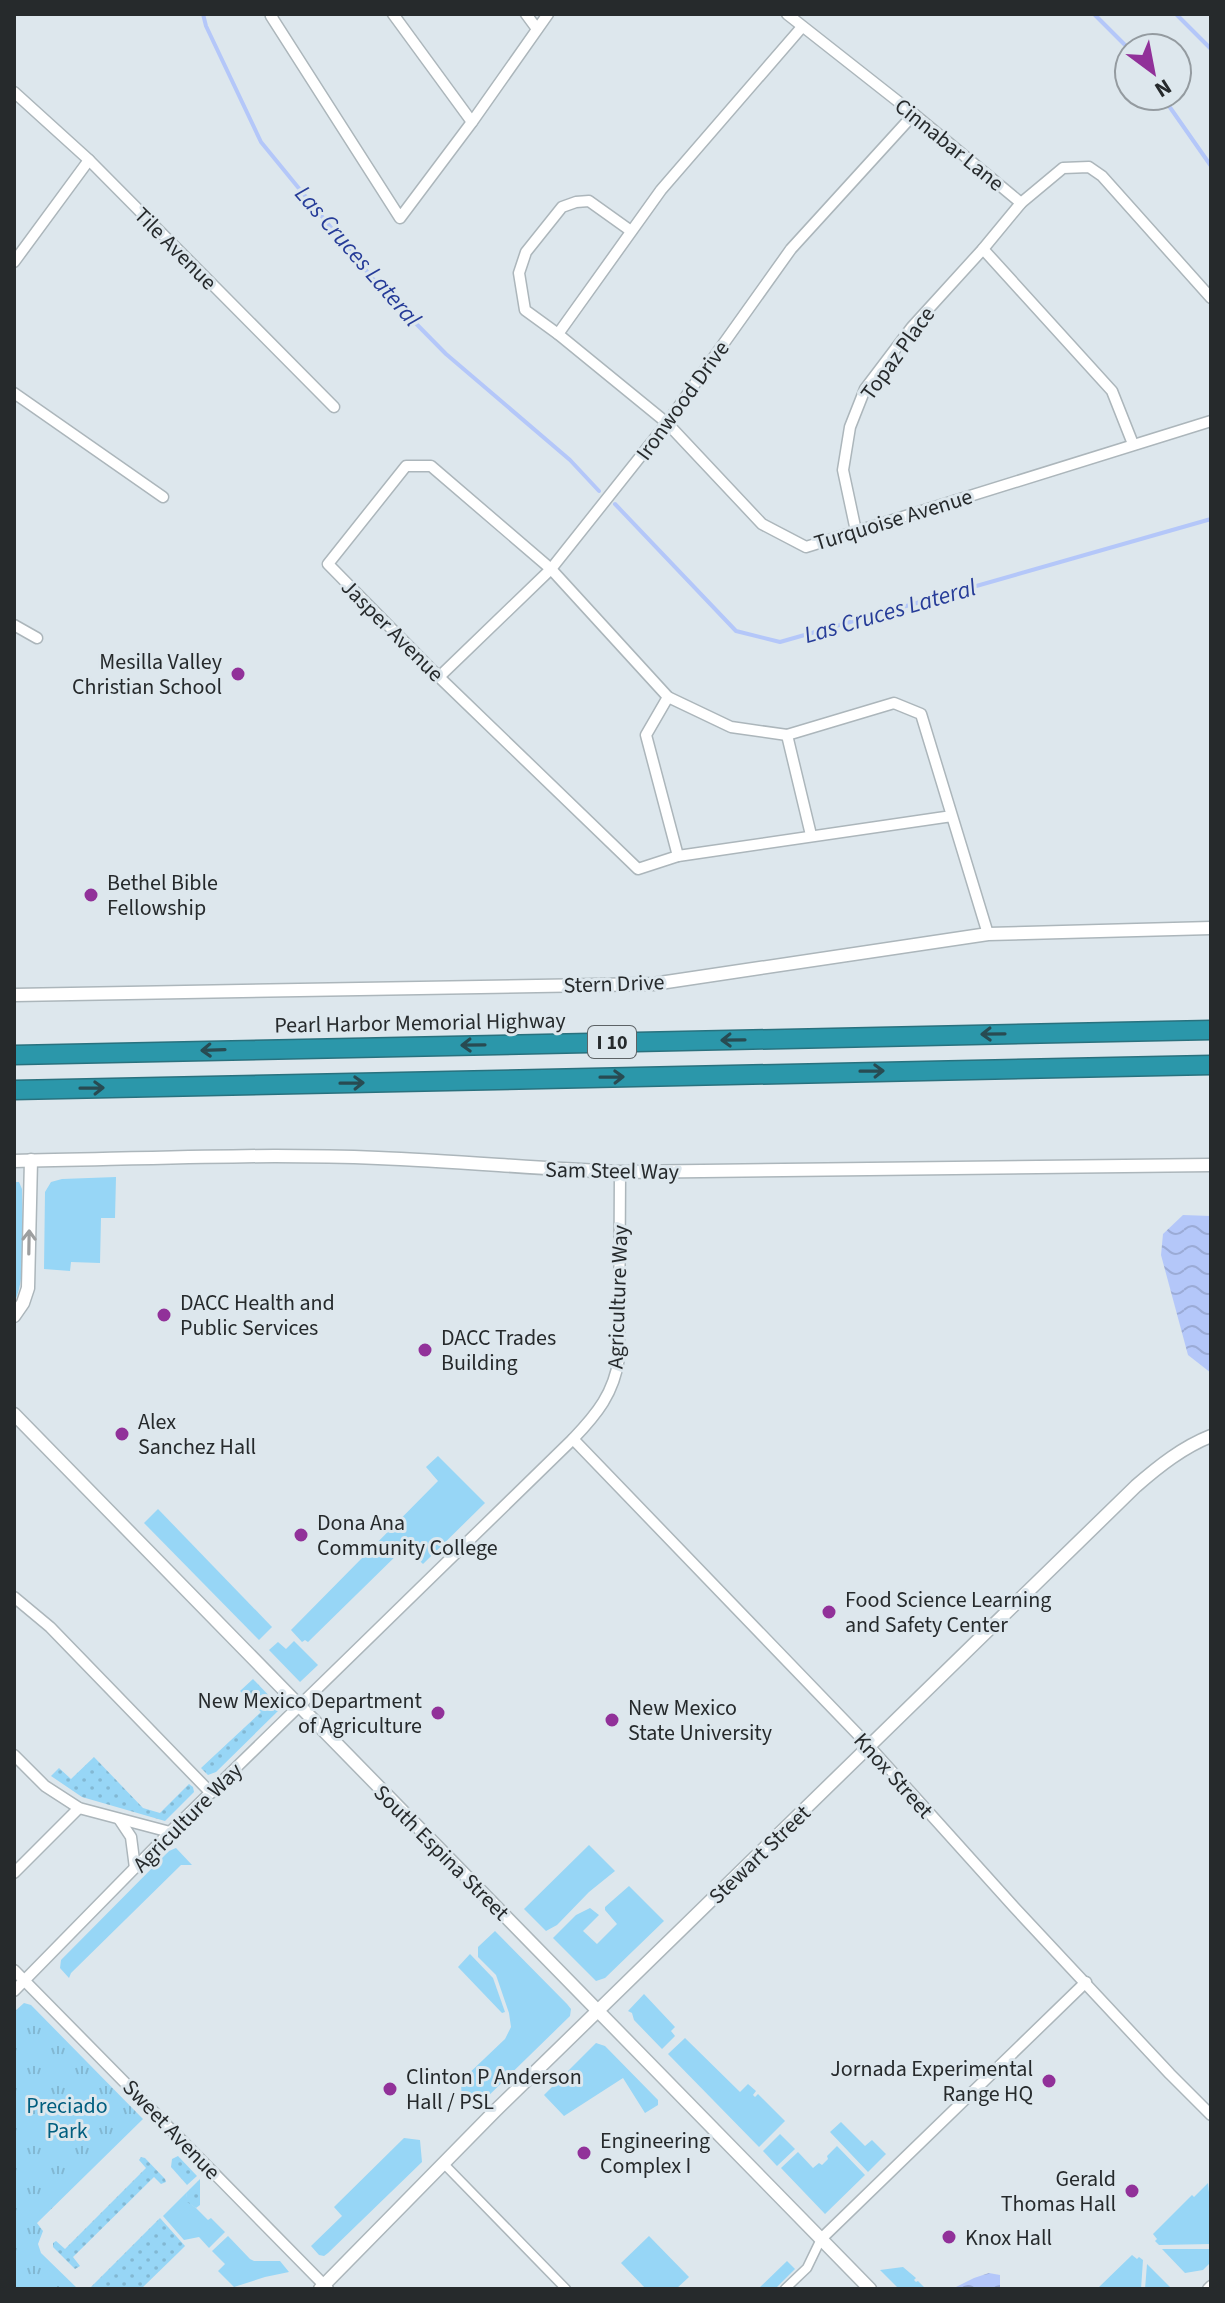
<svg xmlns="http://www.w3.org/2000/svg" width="1225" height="2303" viewBox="0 0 1225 2303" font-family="'Source Sans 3',sans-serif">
<defs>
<pattern id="park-tufts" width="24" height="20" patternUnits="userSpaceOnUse" patternTransform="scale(2)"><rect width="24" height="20" fill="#97d6f6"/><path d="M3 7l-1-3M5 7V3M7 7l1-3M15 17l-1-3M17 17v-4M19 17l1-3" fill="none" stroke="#82b8d3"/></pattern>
<pattern id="garden-dots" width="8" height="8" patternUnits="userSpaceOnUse" patternTransform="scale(2)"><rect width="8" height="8" fill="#97d6f6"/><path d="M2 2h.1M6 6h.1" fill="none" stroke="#82b8d3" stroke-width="1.8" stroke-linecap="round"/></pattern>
<pattern id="water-waves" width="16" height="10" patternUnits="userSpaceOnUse" patternTransform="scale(2)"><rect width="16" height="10" fill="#b4c7f9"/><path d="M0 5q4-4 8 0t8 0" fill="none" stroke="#9babd6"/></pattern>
</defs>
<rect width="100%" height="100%" fill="#dde7ed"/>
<!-- grass -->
<g fill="#97d6f6">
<path d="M 116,1177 L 115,1218 L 101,1218 L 100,1263 L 71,1262 L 70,1271 L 44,1269 L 45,1192 L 51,1182 L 62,1179 Z"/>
<path d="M 14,1182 L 19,1182 L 22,1189 C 22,1221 28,1275 14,1303 Z"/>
<path d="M 438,1456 L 485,1503 L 423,1564 L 405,1547 L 308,1642 L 305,1640 L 302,1642 L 291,1630 L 438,1481 L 426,1467 Z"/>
<path d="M 158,1509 L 272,1627 L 259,1640 L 144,1523 Z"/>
<path d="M 294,1641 L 318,1665 L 300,1682 L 269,1650 L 278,1642 L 286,1649 Z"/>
<path d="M 589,1845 L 615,1871 L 589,1892 L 557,1925 L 546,1931 L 524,1909 Z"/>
<path d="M 176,1848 L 192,1865 L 181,1865 L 71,1973 L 69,1978 L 60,1968 L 61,1960 L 169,1851 Z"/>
<path d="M 629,1886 L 664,1921 L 605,1978 L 596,1981 L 553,1938 L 576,1915 L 590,1908 L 599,1915 L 583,1931 L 597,1944 L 617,1924 L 605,1910 L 605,1907 Z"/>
<path d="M 495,1931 L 567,2004 L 571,2009 L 570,2016 L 481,2103 L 462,2104 L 461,2083 L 463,2079 L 505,2039 L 511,2027 L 509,2013 L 496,1975 L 478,1957 L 478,1947 Z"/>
<path d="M 470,1954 L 493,1978 L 505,2012 L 502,2013 L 458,1967 Z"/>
<path d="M 644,1994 L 675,2027 L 671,2031 L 675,2036 L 662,2049 L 634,2020 L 632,2013 L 628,2011 Z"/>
<path d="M 685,2038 L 740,2092 L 748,2084 L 756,2091 L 753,2095 L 755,2097 L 758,2094 L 785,2121 L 759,2147 L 668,2054 Z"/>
<path d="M 596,2043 L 605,2046 L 658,2100 L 658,2105 L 645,2113 L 623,2078 L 564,2116 L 544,2095 Z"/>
<path d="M 841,2122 L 865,2146 L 872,2140 L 886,2154 L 868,2172 L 830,2132 Z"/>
<path d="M 780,2134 L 795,2149 L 777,2166 L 763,2151 Z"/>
<path d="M 404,2138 L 420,2140 L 422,2162 L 328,2253 L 324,2256 L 319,2255 L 311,2246 L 342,2216 L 334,2207 Z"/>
<path d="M 837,2146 L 865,2175 L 825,2214 L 781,2168 L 798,2152 L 813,2168 L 819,2163 L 822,2165 L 828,2159 L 827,2156 Z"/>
<path d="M 1208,2183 L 1211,2211 L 1211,2244 L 1159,2245 L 1155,2241 L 1157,2239 L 1153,2234 L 1192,2195 L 1194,2197 Z"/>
<path d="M 186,2193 L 188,2202 L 196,2208 L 208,2220 L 211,2218 L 225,2232 L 209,2248 L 199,2237 L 184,2240 L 163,2216 Z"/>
<path d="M 228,2236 L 250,2259 L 254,2261 L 280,2261 L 289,2272 L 265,2277 L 234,2287 L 218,2271 L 225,2264 L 212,2251 Z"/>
<path d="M 649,2236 L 689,2277 L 676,2289 L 646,2289 L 621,2263 Z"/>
<path d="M 1162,2249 L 1211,2249 L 1211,2262 L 1203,2270 L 1185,2273 Z"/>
<path d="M 1132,2255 L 1137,2259 L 1139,2257 L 1143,2260 L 1141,2289 L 1097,2289 Z"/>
<path d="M 787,2261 L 795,2269 L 775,2289 L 758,2289 Z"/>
<path d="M 1147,2264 L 1171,2288 L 1171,2289 L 1145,2289 Z"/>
<path d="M 903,2267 L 916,2278 L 914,2280 L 916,2282 L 918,2281 L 926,2289 L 899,2289 L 880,2270 Z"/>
</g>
<!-- park -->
<path fill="url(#park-tufts)" d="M 24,2003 L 31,2005 L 143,2119 L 37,2223 L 43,2231 L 38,2244 L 41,2253 L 78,2289 L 14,2289 L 14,2012 Z"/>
<!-- garden -->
<g fill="url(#garden-dots)">
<path d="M 253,1679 L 276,1703 L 279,1710 L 216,1772 L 208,1775 L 201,1768 L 261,1712 L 258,1709 L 259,1707 L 240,1691 Z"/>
<path d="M 94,1757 L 143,1808 L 160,1813 L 189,1784 L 193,1787 L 194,1792 L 165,1821 L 82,1797 L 51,1776 L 59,1768 L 71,1779 Z"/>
<path d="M 178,2156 L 197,2176 L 187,2185 L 171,2167 L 172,2159 Z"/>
<path d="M 141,2157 L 145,2158 L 165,2179 L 166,2182 L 161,2184 L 154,2177 L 73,2257 L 80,2266 L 75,2269 L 53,2247 L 53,2243 L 56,2241 L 65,2249 L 146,2168 L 139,2160 Z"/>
<path d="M 200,2179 L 200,2205 L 196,2208 L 187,2202 L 186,2193 Z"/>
<path d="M 160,2218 L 185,2246 L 179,2252 L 141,2289 L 89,2289 Z"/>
</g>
<!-- water -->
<g fill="url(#water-waves)">
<path d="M 1183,1215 L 1211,1216 L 1211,1373 L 1188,1355 L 1161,1255 L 1163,1234 Z"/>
<path d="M 989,2273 L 1000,2275 L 1000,2289 L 952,2289 L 974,2278 Z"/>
</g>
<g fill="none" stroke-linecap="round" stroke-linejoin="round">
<!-- stream -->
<g stroke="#b4c7f9" stroke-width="4">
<path d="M 203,14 L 206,26 L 261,142 L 378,285 L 446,354 L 570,460 L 599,491"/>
<path d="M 1094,14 L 1129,49"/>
<path d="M 1176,14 L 1211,49"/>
<path d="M 1162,96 L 1211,166"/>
<path d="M 615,504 L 736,631 L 780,642 L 1211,519"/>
</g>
<!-- pedestrian casing -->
<g stroke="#acb6bb" stroke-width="11">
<g id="pedestrian">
<path d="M 443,2163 L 566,2289"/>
<path d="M 785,2289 L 807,2268 L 821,2239"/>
</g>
</g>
<!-- minor casing -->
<g stroke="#acb6bb" stroke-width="13">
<g id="minor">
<path d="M 273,14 L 271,16 L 400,218 L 472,122 L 548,14"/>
<path d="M 393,14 L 472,122"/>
<path d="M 526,14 L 537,29"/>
<path d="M 787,14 L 914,114 L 1021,203"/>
<path d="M 802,27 L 661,190 L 558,334 L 667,423 L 762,524 L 806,547 L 1211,421"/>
<path d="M 14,92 L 89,160 L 334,407"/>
<path d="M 983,249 L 1112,391 L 1133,444"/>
<path d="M 14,262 L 89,160"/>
<path d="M 558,334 L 525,310 L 519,273 L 526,252 L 562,207 L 576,202 L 589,201 L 631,231"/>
<path d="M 14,393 L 163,497"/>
<path d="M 856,531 L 843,470 L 850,427 L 865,389 L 912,327 L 983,249 L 1021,203 L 1063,168 L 1089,167 L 1102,176 L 1211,298"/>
<path d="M 14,625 L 37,638"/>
<path d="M 439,677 L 551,569 L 667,423 L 791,249 L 914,114"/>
<path d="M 668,697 L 646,735 L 678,856"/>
<path d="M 787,735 L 811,835"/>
<path d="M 952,816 L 678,856 L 638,869 L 439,677 L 328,564 L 406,466 L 431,466 L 551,569 L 668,697 L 731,727 L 787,735 L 894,703 L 921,714 L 988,934"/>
<path d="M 573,1439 L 869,1746 L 1014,1907 L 1170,2074 L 1211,2115"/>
<path d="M 14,1597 L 50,1627 L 211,1793"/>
<path d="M 14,1755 L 45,1786 L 79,1808 L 170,1832"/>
<path d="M 119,1819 L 131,1837 L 135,1868"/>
<path d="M 14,1873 L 79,1808"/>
<path d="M 14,1970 L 328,2289"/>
<path d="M 14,1991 L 170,1832 L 573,1439 C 597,1414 614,1393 619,1358 L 620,1172"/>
<path d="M 821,2239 L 1086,1982"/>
<path d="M 1208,2289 L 1211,2286"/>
</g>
</g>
<!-- tertiary casing -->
<g stroke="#acb6bb" stroke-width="15">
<g id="tertiary">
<path d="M 14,995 L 653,984 L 988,934 L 1211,928"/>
<path d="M 14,1161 C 135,1159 257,1153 378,1158 C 459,1161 539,1169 620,1172 L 1211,1165"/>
<path d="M 14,1316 L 23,1303 L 28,1288 L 31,1160"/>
<path d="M 14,1414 L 870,2289"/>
<path d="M 320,2289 L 495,2111 L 1136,1486 C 1159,1466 1183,1447 1211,1436"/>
</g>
</g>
<!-- motorway casing -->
<g stroke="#29717e" stroke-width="21">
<g id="motorway">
<path d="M 14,1055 L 1211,1030"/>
<path d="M 14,1090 L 1211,1065"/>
</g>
</g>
<!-- pedestrian -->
<use href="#pedestrian" stroke="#fff" stroke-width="8"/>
<!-- minor -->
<use href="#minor" stroke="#fff" stroke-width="10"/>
<!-- tertiary -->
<use href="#tertiary" stroke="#fff" stroke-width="12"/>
<!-- motorway -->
<use href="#motorway" stroke="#2b97aa" stroke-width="18"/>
</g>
<!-- one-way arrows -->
<defs><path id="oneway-shaft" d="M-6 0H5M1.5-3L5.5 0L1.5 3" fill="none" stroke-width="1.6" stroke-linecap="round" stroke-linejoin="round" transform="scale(2)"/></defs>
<g stroke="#284b52">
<use href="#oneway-shaft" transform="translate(993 1034) rotate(179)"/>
<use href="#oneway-shaft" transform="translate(733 1040) rotate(179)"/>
<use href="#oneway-shaft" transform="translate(473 1045) rotate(179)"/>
<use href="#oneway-shaft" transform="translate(213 1050) rotate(178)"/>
<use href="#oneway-shaft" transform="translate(872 1071) rotate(-1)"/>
<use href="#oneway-shaft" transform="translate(612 1077) rotate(-1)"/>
<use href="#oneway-shaft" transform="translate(352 1083) rotate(-1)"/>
<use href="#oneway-shaft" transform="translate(92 1088) rotate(-1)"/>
</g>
<use stroke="#9d9fa0" href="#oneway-shaft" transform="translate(29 1242) rotate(-89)"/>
<!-- markers -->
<g fill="#913199" stroke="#dde7ed" stroke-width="3">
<circle cx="238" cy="674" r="8"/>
<circle cx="91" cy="895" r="8"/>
<circle cx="164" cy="1315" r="8"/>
<circle cx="425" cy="1350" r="8"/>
<circle cx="122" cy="1434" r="8"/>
<circle cx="301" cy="1535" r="8"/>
<circle cx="829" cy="1612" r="8"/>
<circle cx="438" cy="1713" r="8"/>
<circle cx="612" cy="1720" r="8"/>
<circle cx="1049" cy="2081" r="8"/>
<circle cx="390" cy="2089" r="8"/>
<circle cx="584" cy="2153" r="8"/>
<circle cx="1132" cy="2191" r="8"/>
<circle cx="949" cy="2237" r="8"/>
</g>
<g text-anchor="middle" stroke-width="6" stroke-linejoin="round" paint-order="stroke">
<!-- shield labels -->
<rect fill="#dde7ed" stroke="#5d6366" stroke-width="2" x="588" y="1026" width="48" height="32" rx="6"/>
<g font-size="20" font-weight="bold" fill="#262a2c">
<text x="612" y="1049">I 10</text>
</g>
<!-- street labels -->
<g font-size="22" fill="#262a2c" stroke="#dde7ed">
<text transform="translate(950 144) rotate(39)" y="8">Cinnabar Lane</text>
<text transform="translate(176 248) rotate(45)" y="8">Tile Avenue</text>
<text transform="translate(897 353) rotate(-54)" y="8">Topaz Place</text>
<text transform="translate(682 400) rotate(-54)" y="8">Ironwood Drive</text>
<text transform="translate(893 519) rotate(-17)" y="8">Turquoise Avenue</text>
<text transform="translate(393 630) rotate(45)" y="8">Jasper Avenue</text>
<text transform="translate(614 983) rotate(-2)" y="8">Stern Drive</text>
<text transform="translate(420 1022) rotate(-1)" y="8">Pearl Harbor Memorial Highway</text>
<text transform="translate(612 1170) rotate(1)" y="8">Sam Steel Way</text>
<text transform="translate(617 1297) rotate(-88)" y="8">Agriculture Way</text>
<text transform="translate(894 1775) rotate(48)" y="8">Knox Street</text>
<text transform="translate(187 1817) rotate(-45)" y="8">Agriculture Way</text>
<text transform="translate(442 1852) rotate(45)" y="8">South Espina Street</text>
<text transform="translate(759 1854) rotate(-44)" y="8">Stewart Street</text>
<text transform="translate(172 2129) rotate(46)" y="8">Sweet Avenue</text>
</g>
<!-- poi labels -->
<g font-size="22" fill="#262a2c" stroke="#dde7ed" text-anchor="start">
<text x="222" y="669" text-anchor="end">Mesilla Valley<tspan x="222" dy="25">Christian School</tspan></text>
<text x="107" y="890">Bethel Bible<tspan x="107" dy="25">Fellowship</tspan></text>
<text x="180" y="1310">DACC Health and<tspan x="180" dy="25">Public Services</tspan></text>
<text x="441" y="1345">DACC Trades<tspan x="441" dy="25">Building</tspan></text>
<text x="138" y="1429">Alex<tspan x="138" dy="25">Sanchez Hall</tspan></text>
<text x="317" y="1530">Dona Ana<tspan x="317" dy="25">Community College</tspan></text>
<text x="845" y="1607">Food Science Learning<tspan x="845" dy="25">and Safety Center</tspan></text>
<text x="422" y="1708" text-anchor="end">New Mexico Department<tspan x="422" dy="25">of Agriculture</tspan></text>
<text x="628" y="1715">New Mexico<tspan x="628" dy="25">State University</tspan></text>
<text x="1033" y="2076" text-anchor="end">Jornada Experimental<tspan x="1033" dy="25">Range HQ</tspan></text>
<text x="406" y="2084">Clinton P Anderson<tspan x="406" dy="25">Hall / PSL</tspan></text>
<text x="600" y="2148">Engineering<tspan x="600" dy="25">Complex I</tspan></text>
<text x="1116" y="2186" text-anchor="end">Gerald<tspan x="1116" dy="25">Thomas Hall</tspan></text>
<text x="965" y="2245">Knox Hall</text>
</g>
<!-- park labels -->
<g font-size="22" fill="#005e7f" stroke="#dde7ed">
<text x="67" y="2113">Preciado<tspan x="67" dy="25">Park</tspan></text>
</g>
<!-- water labels -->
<g font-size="24" font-style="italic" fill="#263c98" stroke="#dde7ed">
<text transform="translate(358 256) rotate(49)" y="8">Las Cruces Lateral</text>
<text transform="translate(890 611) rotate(-16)" y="8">Las Cruces Lateral</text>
</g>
</g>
<!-- border -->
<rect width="1225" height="2303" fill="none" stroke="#262a2c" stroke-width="32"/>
<!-- north arrow -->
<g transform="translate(1153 72) rotate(148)"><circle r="38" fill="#dde7ed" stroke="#949ba0" stroke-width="2"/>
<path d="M0-6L14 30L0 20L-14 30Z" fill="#913199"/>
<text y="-12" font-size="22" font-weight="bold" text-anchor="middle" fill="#262a2c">N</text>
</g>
</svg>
